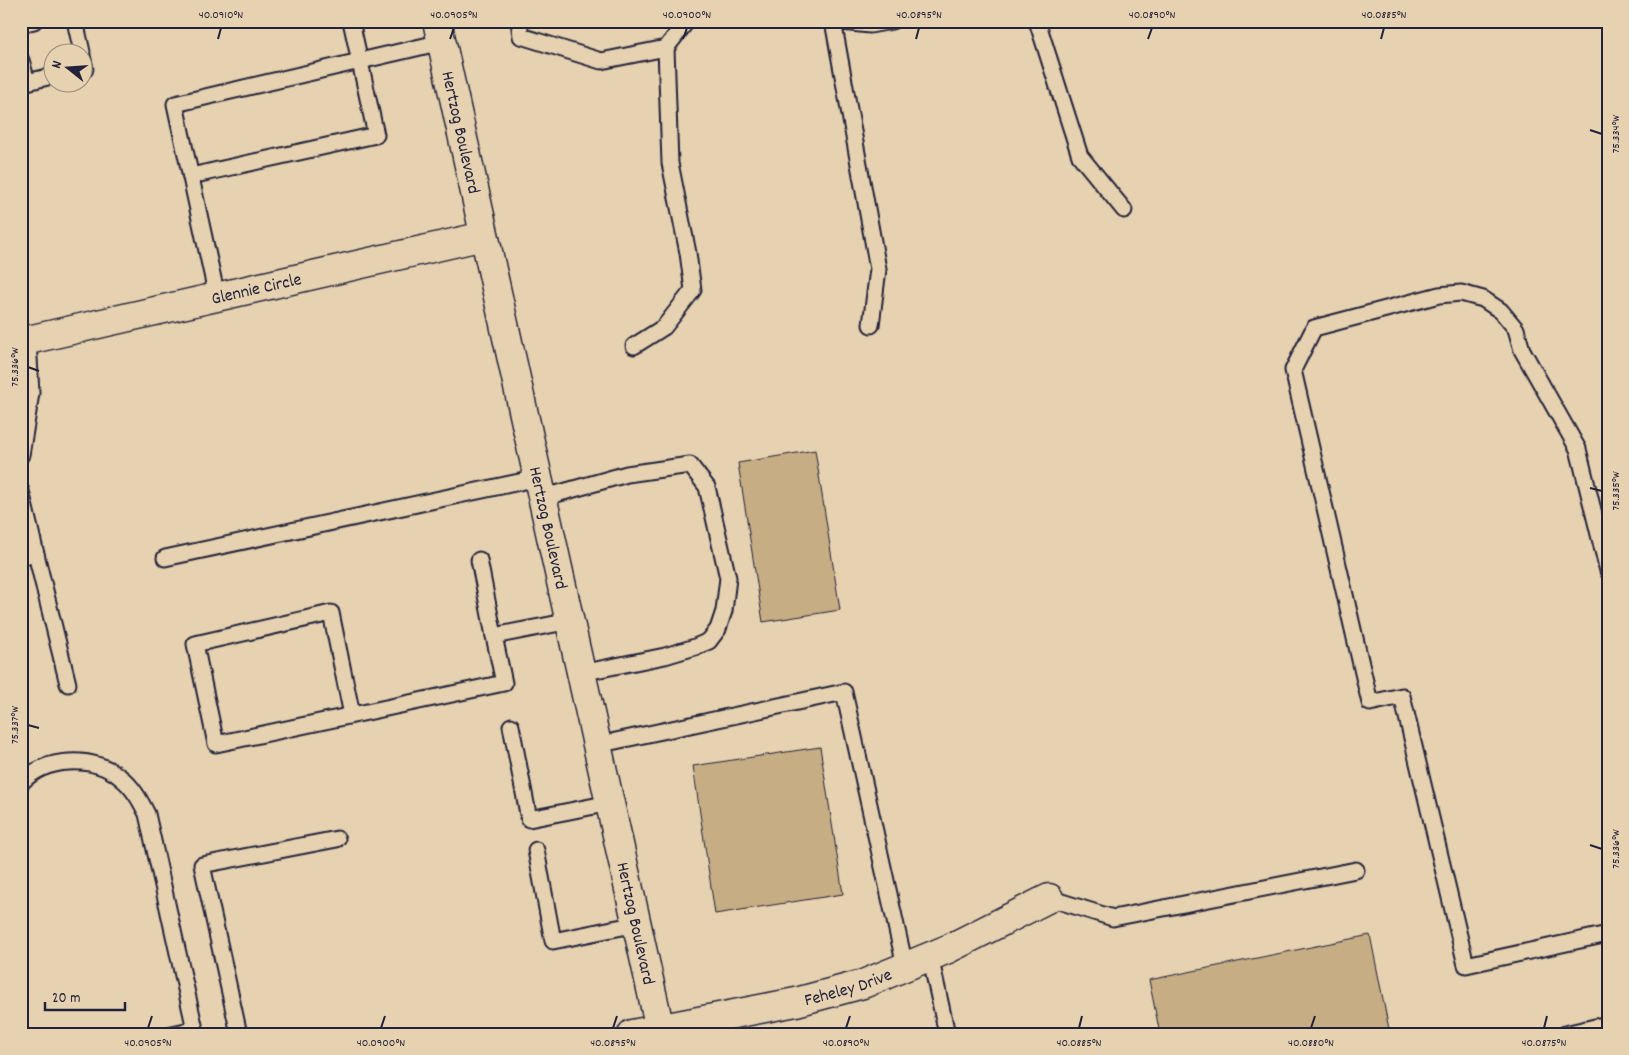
<svg xmlns="http://www.w3.org/2000/svg" width="1629" height="1055" viewBox="0 0 1629 1055" font-family="Dekko,sans-serif">
<rect width="100%" height="100%" fill="#e6d2b0"/>
<filter id="ink" filterUnits="userSpaceOnUse"><feTurbulence type="fractalNoise" baseFrequency=".02" numOctaves="2"/><feDisplacementMap in="SourceGraphic" scale="10" xChannelSelector="R" yChannelSelector="G"/><feConvolveMatrix kernelMatrix="1 2 1 2 8 2 1 2 1" color-interpolation-filters="sRGB"/></filter>
<g filter="url(#ink)">
<!-- building -->
<g fill="#c6ad83" stroke="#22223b">
<path d="M 815,450 L 840,610 L 763,622 L 738,463 Z"/>
<path d="M 820,747 L 843,894 L 715,914 L 693,766 Z"/>
<path d="M 1370,935 L 1390,1034 L 1160,1034 L 1149,980 Z"/>
</g>
<g fill="none" stroke-linecap="round" stroke-linejoin="round">
<!-- service casing -->
<g stroke="#22223b" stroke-width="19">
<g id="service">
<path d="M 75,21 L 82,52"/>
<path d="M 519,21 L 521,36 L 601,61 L 666,48 L 687,21"/>
<path d="M 831,21 L 870,25 L 892,21"/>
<path d="M 833,21 L 878,269 L 871,325"/>
<path d="M 1037,21 L 1080,156 L 1124,210"/>
<path d="M 21,24 L 34,21"/>
<path d="M 82,56 L 85,69 L 82,70"/>
<path d="M 21,60 L 27,82 L 52,76"/>
<path d="M 191,176 L 376,135 L 351,21"/>
<path d="M 217,297 L 175,104 L 442,42"/>
<path d="M 634,346 L 664,327 L 693,290 L 688,253 L 670,163 L 666,48"/>
<path d="M 21,455 L 31,393 L 28,340 L 24,334"/>
<path d="M 21,491 L 36,554 L 21,557"/>
<path d="M 542,498 L 627,474 L 690,465 L 707,487 L 728,578 L 724,611 L 718,629 L 709,641 L 695,647 L 665,656 L 581,673"/>
<path d="M 36,554 L 68,684"/>
<path d="M 165,558 L 538,478"/>
<path d="M 479,560 L 494,636"/>
<path d="M 1608,571 L 1578,449 L 1522,350 L 1516,329 L 1501,311 L 1483,299 L 1461,293 L 1439,295 L 1314,328 L 1293,370 L 1370,703 L 1402,696 L 1466,965 L 1608,934"/>
<path d="M 352,715 L 331,613 L 195,644 L 216,744 L 504,683 L 494,636 L 570,621"/>
<path d="M 511,726 L 529,819 L 610,803"/>
<path d="M 597,745 L 844,692 L 905,966"/>
<path d="M 21,783 C 45,757 92,755 120,777 C 133,787 140,800 147,814 L 196,1034"/>
<path d="M 536,850 L 553,941 L 637,924"/>
<path d="M 1049,898 L 1113,918 L 1356,870"/>
<path d="M 930,956 L 947,1034"/>
<path d="M 172,1034 L 195,1029"/>
<path d="M 239,1034 L 202,865 L 337,839"/>
<path d="M 1565,1034 L 1608,1024"/>
</g>
</g>
<!-- minor casing -->
<g stroke="#22223b" stroke-width="31">
<g id="minor">
<path id="s1" d="M 437,21 L 661,1034"/>
<path id="s2" d="M 28,340 L 484,236"/>
<path id="s3" d="M 632,1034 L 796,1002 L 863,984 L 948,949 L 1049,898"/>
</g>
</g>
<!-- service -->
<use href="#service" stroke="#e6d2b0" stroke-width="15"/>
<!-- minor -->
<use href="#minor" stroke="#e6d2b0" stroke-width="28"/>
</g>
</g>
<!-- ticks -->
<path fill="none" stroke="#22223b" stroke-width="2" d="M 218,39 L 221,28M 450,39 L 454,28M 683,39 L 687,28M 916,39 L 919,28M 1148,39 L 1152,28M 1381,39 L 1384,28M 1590,130 L 1602,134M 28,367 L 39,371M 1590,488 L 1602,491M 28,725 L 39,728M 1590,845 L 1602,849M 148,1028 L 152,1016M 381,1028 L 385,1016M 613,1028 L 617,1016M 846,1028 L 850,1016M 1079,1028 L 1082,1016M 1311,1028 L 1315,1016M 1544,1028 L 1547,1016"/>
<g text-anchor="middle" stroke-width="4.5" stroke-linejoin="round" paint-order="stroke">
<!-- street labels -->
<g font-size="18" fill="#22223b" stroke="#e6d2b0">
<text dy="6" stroke="none"><textPath href="#s1" startOffset="114">Hertzog Boulevard</textPath></text>
<text dy="6" stroke="none"><textPath href="#s2" startOffset="234">Glennie Circle</textPath></text>
<text dy="6" stroke="none"><textPath href="#s1" startOffset="519">Hertzog Boulevard</textPath></text>
<text dy="6" stroke="none"><textPath href="#s1" startOffset="924">Hertzog Boulevard</textPath></text>
<text dy="6" stroke="none"><textPath href="#s3" startOffset="221">Feheley Drive</textPath></text>
</g>
</g>
<!-- margin -->
<rect width="1629" height="1055" fill="none" stroke="#e6d2b0" stroke-width="55"/>
<!-- north arrow -->
<g transform="translate(68 68) rotate(287)"><circle r="24" fill="#e6d2b0" stroke="#988c81"/>
<path d="M0-4L9 19L0 12L-9 19Z" fill="#22223b"/>
<text y="-8" font-size="14" font-weight="bold" text-anchor="middle" fill="#22223b">N</text>
</g>
<!-- scale -->
<path d="M45 1002v8h80v-8" fill="none" stroke="#22223b" stroke-width="2.5"/>
<text x="52" y="1002" font-size="15" fill="#22223b" stroke="#e6d2b0" stroke-width="4" paint-order="stroke">20 m</text>
<rect x="28" y="28" width="1574" height="1000" fill="none" stroke="#22223b" stroke-width="2"/>
<g font-size="12" text-anchor="middle" fill="#22223b">
<text x="221" y="18">40.0910°N</text>
<text x="454" y="18">40.0905°N</text>
<text x="687" y="18">40.0900°N</text>
<text x="919" y="18">40.0895°N</text>
<text x="1152" y="18">40.0890°N</text>
<text x="1384" y="18">40.0885°N</text>
<text transform="translate(1615 134) rotate(-90)" y="4">75.334°W</text>
<text transform="translate(14 367) rotate(-90)" y="4">75.336°W</text>
<text transform="translate(1615 491) rotate(-90)" y="4">75.335°W</text>
<text transform="translate(14 725) rotate(-90)" y="4">75.337°W</text>
<text transform="translate(1615 849) rotate(-90)" y="4">75.336°W</text>
<text x="148" y="1046">40.0905°N</text>
<text x="381" y="1046">40.0900°N</text>
<text x="613" y="1046">40.0895°N</text>
<text x="846" y="1046">40.0890°N</text>
<text x="1079" y="1046">40.0885°N</text>
<text x="1311" y="1046">40.0880°N</text>
<text x="1544" y="1046">40.0875°N</text>
</g>
</svg>
